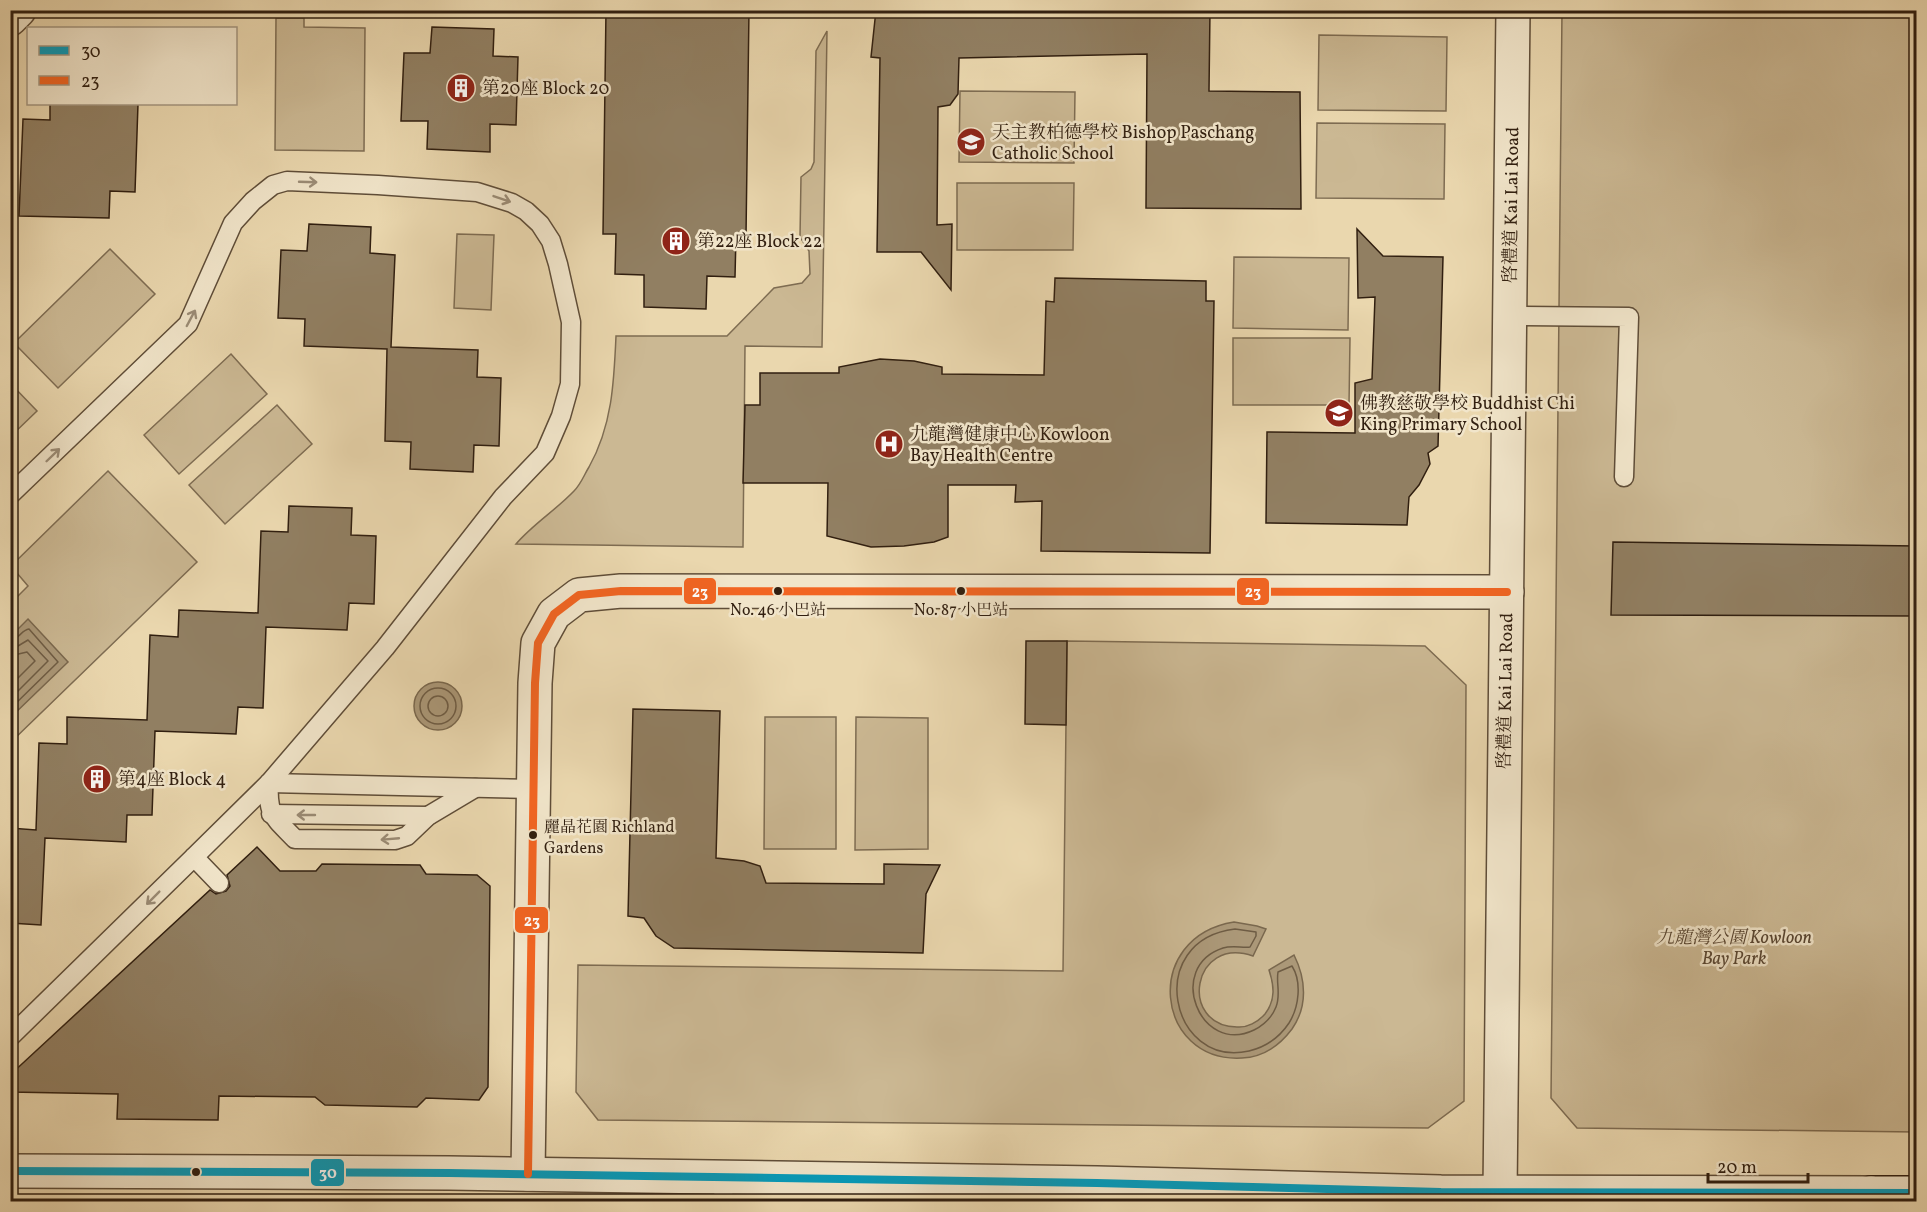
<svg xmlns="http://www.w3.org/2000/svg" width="1927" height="1212" viewBox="0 0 1927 1212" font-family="Vollkorn,'Noto Serif TC',serif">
<rect width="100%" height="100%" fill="#ead7ae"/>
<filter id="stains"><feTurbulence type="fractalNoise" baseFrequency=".00333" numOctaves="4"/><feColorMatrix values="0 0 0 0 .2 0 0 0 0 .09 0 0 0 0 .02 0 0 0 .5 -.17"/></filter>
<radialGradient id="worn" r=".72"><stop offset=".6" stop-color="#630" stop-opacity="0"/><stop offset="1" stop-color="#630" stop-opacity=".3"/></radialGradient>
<!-- green -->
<g fill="#cbb893" stroke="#7e6c52" stroke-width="1.5">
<path d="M 1562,11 L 1916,11 L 1916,1132 L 1577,1128 L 1551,1098 Z"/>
<path d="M 276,18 L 304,18 L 304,27 L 365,28 L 364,151 L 275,150 Z"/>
<path d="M 827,31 L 822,347 L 745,346 L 743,547 L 516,544 C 533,524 556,510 574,491 C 581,484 584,475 589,467 C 612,426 614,383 616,336 L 727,336 L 774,288 L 802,283 L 810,274 L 809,251 L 800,237 L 801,177 L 811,169 L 814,162 L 816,51 Z"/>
<path d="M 1319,35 L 1447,37 L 1446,111 L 1318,110 Z"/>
<path d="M 960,91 L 1075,92 L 1074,163 L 959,162 Z"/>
<path d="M 1317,123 L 1445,124 L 1444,199 L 1316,198 Z"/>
<path d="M 957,183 L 1074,183 L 1073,250 L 957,250 Z"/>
<path d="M 457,234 L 494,235 L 491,310 L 454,308 Z"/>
<path d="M 110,249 L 155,294 L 58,388 L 14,343 Z"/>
<path d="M 1234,257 L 1349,258 L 1348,330 L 1233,328 Z"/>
<path d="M 1233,338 L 1350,338 L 1349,405 L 1233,405 Z"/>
<path d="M 231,354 L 267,394 L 179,474 L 144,435 Z"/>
<path d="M 11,384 L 37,411 L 11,436 L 11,383 Z"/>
<path d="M 277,405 L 312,444 L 225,524 L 189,485 Z"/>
<path d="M 108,471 L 197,562 L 11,742 L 11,603 L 28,586 L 11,566 Z"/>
<path d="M 1067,641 L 1425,646 L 1466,685 L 1464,1101 L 1428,1128 L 598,1120 L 576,1092 L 578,965 L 1063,971 Z"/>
<path d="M 765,717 L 836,717 L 836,849 L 764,849 Z"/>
<path d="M 856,717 L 928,718 L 928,849 L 855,850 Z"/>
</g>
<!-- water -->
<g fill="#ab9878" stroke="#7a684e" stroke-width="1.5">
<path d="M 28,619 L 68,662 L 11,717 L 11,636 Z"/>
<circle cx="438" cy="706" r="24"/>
<path d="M 1234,922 L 1257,926 L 1266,929 L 1253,956 C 1192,935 1178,1026 1237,1027 C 1247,1028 1258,1022 1265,1014 C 1276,1000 1274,985 1269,970 L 1294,955 C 1306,979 1308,1006 1292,1029 C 1280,1045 1263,1057 1242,1058 C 1155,1063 1141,937 1234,922 Z"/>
</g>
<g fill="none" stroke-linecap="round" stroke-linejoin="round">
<!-- shore -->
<g stroke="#6e5c44" stroke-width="1.5">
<path d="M 10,640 C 19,640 21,630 29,629 L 58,662 L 10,709"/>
<path d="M 10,647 L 18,646 L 28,640 L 48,661 L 10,699"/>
<path d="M 10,656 L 27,652 L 35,661 L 10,686"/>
<circle cx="438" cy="706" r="18"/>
<circle cx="438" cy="706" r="10"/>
<path d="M 1235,929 L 1256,932 L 1256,936 L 1250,947 C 1242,948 1232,945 1223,948 C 1165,967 1200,1056 1254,1030 C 1264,1025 1272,1017 1276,1007 C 1281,994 1276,984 1278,972 L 1292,966 C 1302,982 1299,1007 1289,1023 C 1279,1038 1266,1047 1249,1051 C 1170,1069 1143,940 1235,929 Z"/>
</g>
</g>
<!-- building -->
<g fill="#917f62" stroke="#311f10" stroke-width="1.5">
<path d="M 606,10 L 749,10 L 746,236 L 736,235 L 735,277 L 707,276 L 706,309 L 644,307 L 644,275 L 615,274 L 616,234 L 603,234 Z"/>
<path d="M 876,10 L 1210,10 L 1209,91 L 1300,92 L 1301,209 L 1146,208 L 1147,54 L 959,58 L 958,94 L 950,105 L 938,107 L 937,225 L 952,224 L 951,290 L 921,252 L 877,252 L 880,58 L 871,57 Z"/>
<path d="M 432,27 L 494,29 L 493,56 L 518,57 L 516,125 L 490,124 L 490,152 L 427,149 L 428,121 L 401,121 L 404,53 L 430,53 Z"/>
<path d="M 50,104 L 138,104 L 135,192 L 110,191 L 109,218 L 19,216 L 23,119 L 50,120 Z"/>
<path d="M 309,224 L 371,227 L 370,253 L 395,255 L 391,347 L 478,350 L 477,377 L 501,378 L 499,446 L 474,445 L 473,472 L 410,469 L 411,442 L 385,441 L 387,349 L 304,346 L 305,319 L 278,318 L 281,250 L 307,251 Z"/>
<path d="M 1357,229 L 1383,256 L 1443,257 L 1438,446 L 1428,453 L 1430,464 L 1419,485 L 1409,497 L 1407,525 L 1266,523 L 1267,432 L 1355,433 L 1355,383 L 1372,379 L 1375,297 L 1358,298 Z"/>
<path d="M 1055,278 L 1206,281 L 1206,301 L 1214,301 L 1210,553 L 1041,551 L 1042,501 L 1015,502 L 1016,485 L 948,485 L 948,537 L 934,542 L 904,546 L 871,547 L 827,536 L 828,483 L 743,483 L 745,405 L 760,405 L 760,373 L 839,373 L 839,367 L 880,359 L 914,361 L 942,367 L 942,374 L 1044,375 L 1046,301 L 1054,302 Z"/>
<path d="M 289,506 L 352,508 L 351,535 L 376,536 L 374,604 L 349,603 L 347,630 L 266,627 L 263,708 L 238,707 L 236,734 L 155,731 L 152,815 L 127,815 L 126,842 L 45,838 L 41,925 L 10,923 L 10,828 L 36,830 L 39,743 L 67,744 L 67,717 L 147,720 L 150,635 L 178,637 L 179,610 L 258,613 L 261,531 L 288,532 Z"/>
<path d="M 1613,542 L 1917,546 L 1917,616 L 1611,615 Z"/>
<path d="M 1026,641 L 1067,641 L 1066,725 L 1025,724 Z"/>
<path d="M 633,709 L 720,711 L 716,858 L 744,861 L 760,866 L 766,883 L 884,884 L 884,864 L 940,865 L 926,894 L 923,953 L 674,948 L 656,936 L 644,918 L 628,916 Z"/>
<path d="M 257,847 L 280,871 L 316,871 L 322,864 L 420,865 L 426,874 L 477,875 L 490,886 L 488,1087 L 479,1100 L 426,1098 L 417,1107 L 325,1105 L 315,1097 L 219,1096 L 218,1120 L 117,1119 L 118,1094 L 10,1092 L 10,1075 L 210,890 L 216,894 L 226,891 L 230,886 L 227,875 Z"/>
</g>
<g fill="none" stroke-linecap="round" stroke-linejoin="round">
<!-- service casing -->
<g stroke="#5f4d38" stroke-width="21">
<g id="service">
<path d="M 1510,316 L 1629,317 L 1624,477"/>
<path d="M 10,495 L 188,324 L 233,223 L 253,201 L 273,185 L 287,181 L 378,185 L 477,192 L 512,203 L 526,211 L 540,224 L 551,241 L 558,264 L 571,322 L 570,384 L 561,416 L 545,453 L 503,497 L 385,648 L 269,783 L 194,857 L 219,883"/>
<path d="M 269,783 L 534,789"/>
<path d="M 269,783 C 267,815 274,817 295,839 L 395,840 L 407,836 L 428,816 L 475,788"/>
<path d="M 271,814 L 428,816"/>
<path d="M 10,1037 L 194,857"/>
<path d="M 723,1202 L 724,1178"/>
</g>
</g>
<!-- minor casing -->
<g stroke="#5f4d38" stroke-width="36">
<g id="minor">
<path d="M 528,1174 L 535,683 L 538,643 L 554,614 L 579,595 L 621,591 L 1507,592"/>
<path d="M 1500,1192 L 1513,10"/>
</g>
</g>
<!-- tertiary casing -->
<g stroke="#5f4d38" stroke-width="36">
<g id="tertiary">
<path d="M 10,19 L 19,10"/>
<path d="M 10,1171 L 449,1173 L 1097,1183 L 1441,1192 L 1871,1193"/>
</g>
</g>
<!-- secondary casing -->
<g stroke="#311f10" stroke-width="36">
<path id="secondary" d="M 1870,1202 L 1871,1193 L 1916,1193"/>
</g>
<!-- service -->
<use href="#service" stroke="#f1e5ca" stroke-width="18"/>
<!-- minor -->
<use href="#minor" stroke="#f1e5ca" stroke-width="33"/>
<!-- tertiary -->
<use href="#tertiary" stroke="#f1e5ca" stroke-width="33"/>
<!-- secondary -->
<use href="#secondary" stroke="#f1e5ca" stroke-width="33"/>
<!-- bus-1 casing -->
<g stroke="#f1e5ca" stroke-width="12">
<path id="bus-1" d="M 10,1171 L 449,1173 L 1097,1183 L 1441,1192 L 1916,1193"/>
</g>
<!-- bus-2 casing -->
<g stroke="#f1e5ca" stroke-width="12">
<path id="bus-2" d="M 528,1174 L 535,683 L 538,643 L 554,614 L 579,595 L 621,591 L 1507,592"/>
</g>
<!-- bus-1 -->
<use href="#bus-1" stroke="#059bbb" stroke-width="8"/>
<!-- bus-2 -->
<use href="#bus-2" stroke="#f26522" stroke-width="8"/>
</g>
<!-- one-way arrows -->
<defs><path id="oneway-shaft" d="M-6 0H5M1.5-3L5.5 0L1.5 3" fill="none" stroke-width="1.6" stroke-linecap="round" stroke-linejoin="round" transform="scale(1.5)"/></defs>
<g stroke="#9b8c76">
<use href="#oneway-shaft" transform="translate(308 182) rotate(2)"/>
<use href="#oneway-shaft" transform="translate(502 199) rotate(19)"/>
<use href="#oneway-shaft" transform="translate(191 318) rotate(-62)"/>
<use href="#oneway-shaft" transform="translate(53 455) rotate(-44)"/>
<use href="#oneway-shaft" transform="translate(306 815) rotate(-180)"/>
<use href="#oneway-shaft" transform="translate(390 839) rotate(175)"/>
<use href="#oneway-shaft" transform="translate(153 898) rotate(135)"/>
</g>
<!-- icons -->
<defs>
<g id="building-disc" transform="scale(1.5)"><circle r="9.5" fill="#8f2418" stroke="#f1e5ca"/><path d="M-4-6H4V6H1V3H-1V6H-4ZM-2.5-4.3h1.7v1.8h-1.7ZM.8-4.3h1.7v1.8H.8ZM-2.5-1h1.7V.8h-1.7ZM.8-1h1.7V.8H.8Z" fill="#fff"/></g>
<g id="school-disc" transform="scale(1.5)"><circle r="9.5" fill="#8f2418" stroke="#f1e5ca"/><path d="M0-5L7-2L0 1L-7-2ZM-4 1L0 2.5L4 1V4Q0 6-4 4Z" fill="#fff"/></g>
<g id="hospital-disc" transform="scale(1.5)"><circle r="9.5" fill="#8f2418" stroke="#f1e5ca"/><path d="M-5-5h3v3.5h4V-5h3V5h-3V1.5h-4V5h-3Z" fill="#fff"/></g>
</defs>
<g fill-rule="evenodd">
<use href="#building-disc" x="461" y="88"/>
<use href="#school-disc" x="971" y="142"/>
<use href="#building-disc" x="676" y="241"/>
<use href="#school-disc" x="1339" y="413"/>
<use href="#hospital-disc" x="889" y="444"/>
<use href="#building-disc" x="97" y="779"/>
</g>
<!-- markers -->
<g fill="#311f10" stroke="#f1e5ca" stroke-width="2">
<circle cx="778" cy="591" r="5"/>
<circle cx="961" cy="591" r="5"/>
<circle cx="533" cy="835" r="5"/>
<circle cx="196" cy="1172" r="5"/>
</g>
<g text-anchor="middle" stroke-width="5" stroke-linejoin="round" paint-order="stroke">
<!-- bus labels -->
<g font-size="16" fill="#311f10" stroke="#f1e5ca">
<text x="778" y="615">No. 46 小巴站</text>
<text x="961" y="615">No. 87 小巴站</text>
<text x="544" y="832" text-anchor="start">麗晶花園 Richland<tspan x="544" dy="21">Gardens</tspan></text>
</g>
<!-- poi labels -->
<g font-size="18" fill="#311f10" stroke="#f1e5ca" text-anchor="start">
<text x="482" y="94">第20座 Block 20</text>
<text x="992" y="138">天主教柏德學校 Bishop Paschang<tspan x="992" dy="21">Catholic School</tspan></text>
<text x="697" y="247">第22座 Block 22</text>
<text x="1360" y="409">佛教慈敬學校 Buddhist Chi<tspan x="1360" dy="21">King Primary School</tspan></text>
<text x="910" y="440">九龍灣健康中心 Kowloon<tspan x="910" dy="21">Bay Health Centre</tspan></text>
<text x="118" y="785">第4座 Block 4</text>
</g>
<!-- street labels -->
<g font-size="18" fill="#311f10" stroke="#f1e5ca">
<text transform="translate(1511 205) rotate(-89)" y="6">啓禮道 Kai Lai Road</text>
<text transform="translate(1505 691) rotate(-89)" y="6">啓禮道 Kai Lai Road</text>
</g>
<!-- park labels -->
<g font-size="18" font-style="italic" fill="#584531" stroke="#f1e5ca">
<text x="1734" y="943">九龍灣公園 Kowloon<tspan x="1734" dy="21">Bay Park</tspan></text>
</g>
</g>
<g stroke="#f1e5ca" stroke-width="2">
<rect x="683" y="577" width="34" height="28" rx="6" fill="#f26522"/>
<rect x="1236" y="577" width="34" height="29" rx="6" fill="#f26522"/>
<rect x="514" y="906" width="35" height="28" rx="6" fill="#f26522"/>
<rect x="310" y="1158" width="35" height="29" rx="6" fill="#059bbb"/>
</g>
<g font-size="16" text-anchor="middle" font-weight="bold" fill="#fff">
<text x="700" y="597">23</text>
<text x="1253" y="597">23</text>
<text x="532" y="926">23</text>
<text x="328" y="1178">30</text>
</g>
<!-- margin -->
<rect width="1927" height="1212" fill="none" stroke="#ead7ae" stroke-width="36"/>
<rect x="12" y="12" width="1903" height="1188" fill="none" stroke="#311f10" stroke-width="3"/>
<rect x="18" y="18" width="1891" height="1176" fill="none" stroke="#311f10" stroke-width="1.5"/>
<!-- legend -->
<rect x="27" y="27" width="210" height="78" fill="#f1e5ca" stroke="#a49680" stroke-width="1.5"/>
<rect x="39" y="46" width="30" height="9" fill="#059bbb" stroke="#a49680" stroke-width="1.5"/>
<text x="81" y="57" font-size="18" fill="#311f10">30</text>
<rect x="39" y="76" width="30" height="9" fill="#f26522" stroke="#a49680" stroke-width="1.5"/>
<text x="81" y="87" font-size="18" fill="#311f10">23</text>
<!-- scale -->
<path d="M1708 1173v9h100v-9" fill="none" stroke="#311f10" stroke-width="3"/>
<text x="1717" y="1173" font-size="18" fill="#311f10" stroke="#f1e5ca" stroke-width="4.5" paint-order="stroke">20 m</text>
<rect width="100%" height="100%" filter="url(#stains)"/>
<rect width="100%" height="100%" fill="url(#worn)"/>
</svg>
